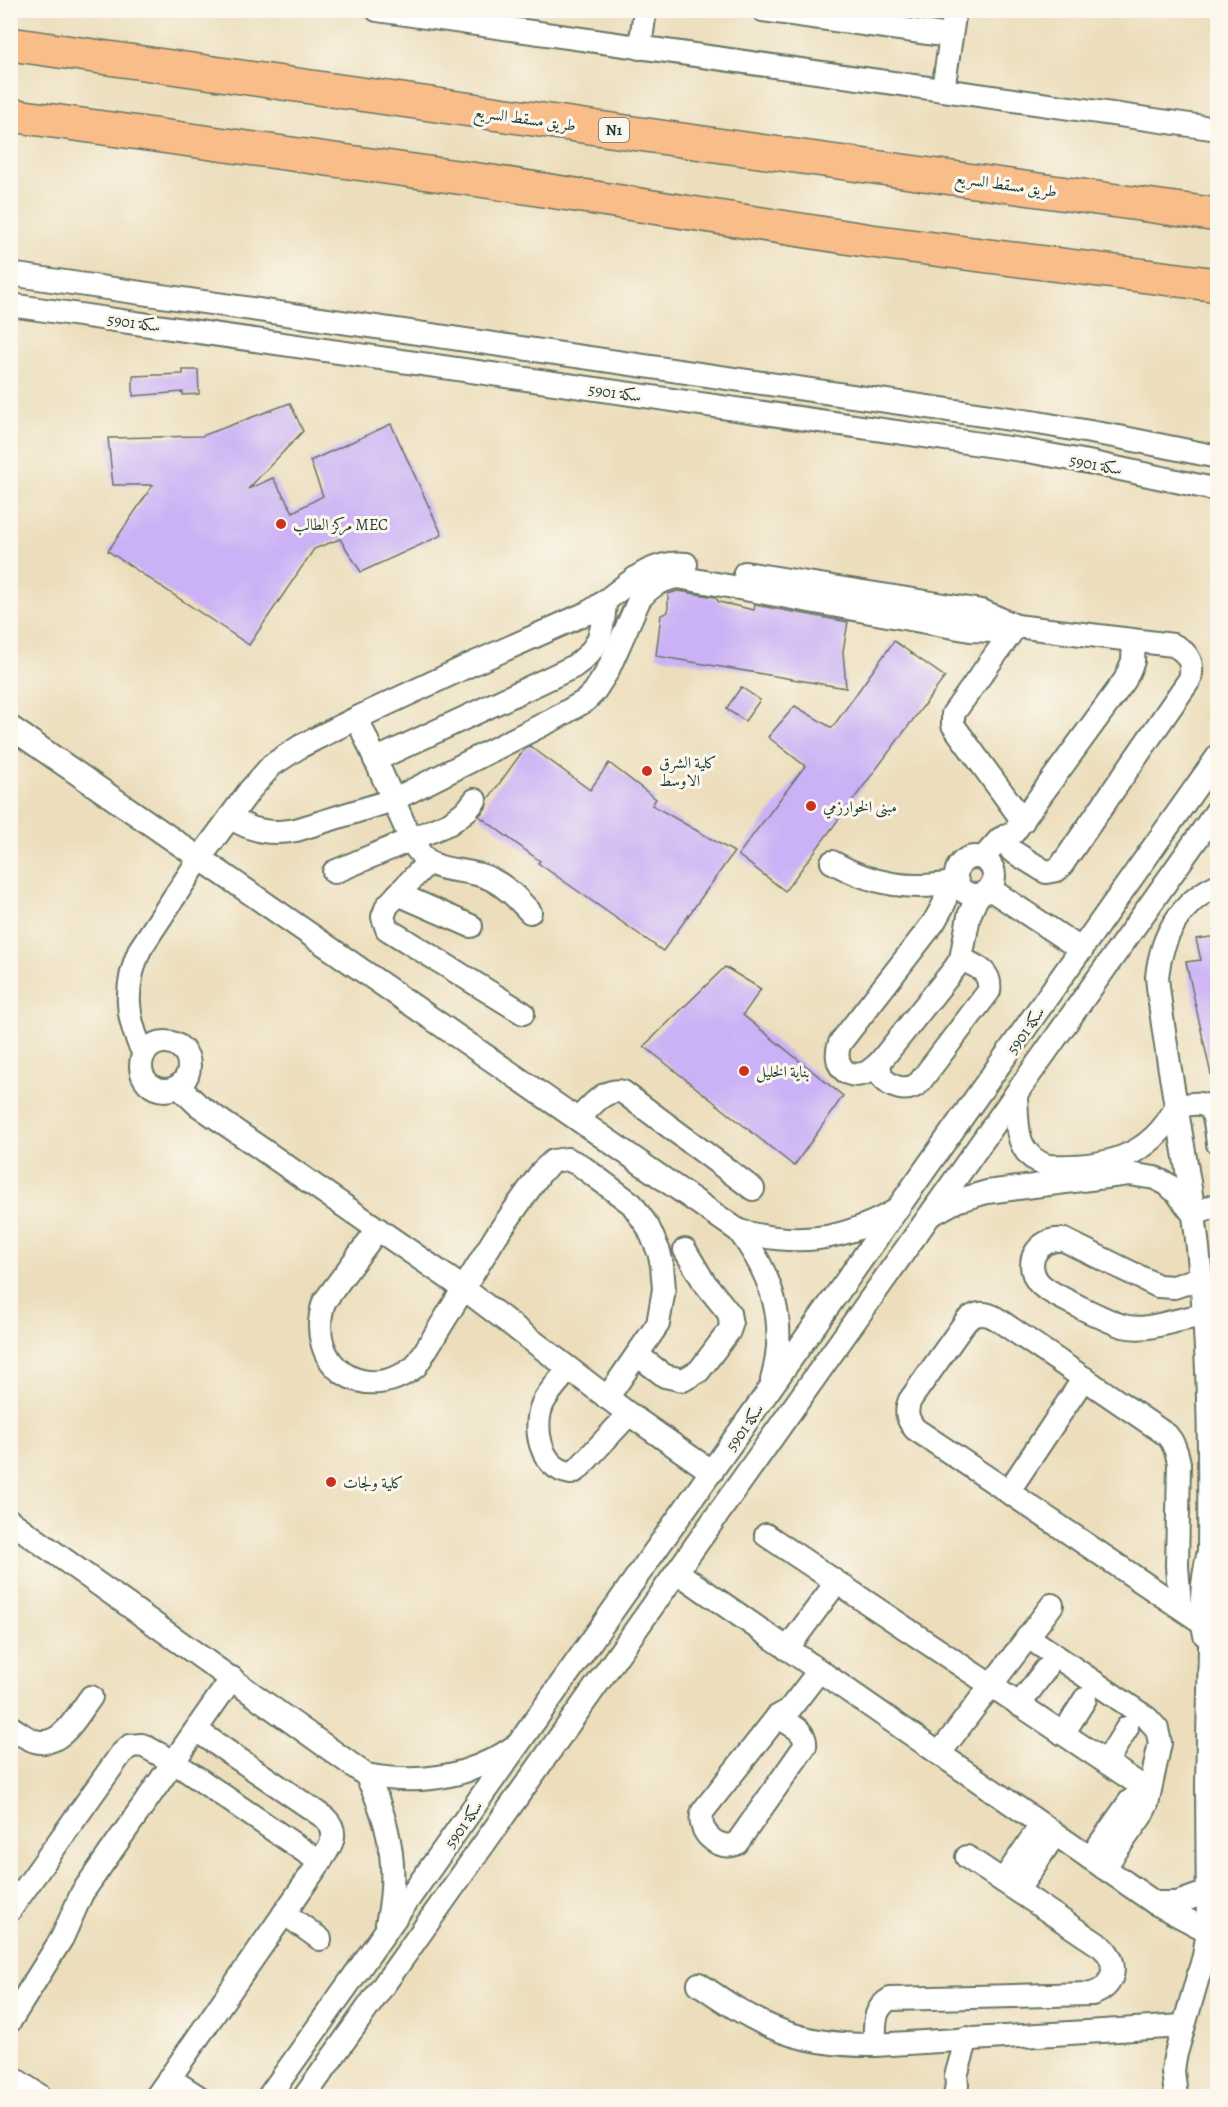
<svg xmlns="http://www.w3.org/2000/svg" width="1228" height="2107" viewBox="0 0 1228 2107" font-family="Alegreya,Amiri,serif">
<rect width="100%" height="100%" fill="#fbf7ec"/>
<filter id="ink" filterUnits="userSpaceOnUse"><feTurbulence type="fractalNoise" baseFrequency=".0167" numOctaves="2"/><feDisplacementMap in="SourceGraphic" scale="12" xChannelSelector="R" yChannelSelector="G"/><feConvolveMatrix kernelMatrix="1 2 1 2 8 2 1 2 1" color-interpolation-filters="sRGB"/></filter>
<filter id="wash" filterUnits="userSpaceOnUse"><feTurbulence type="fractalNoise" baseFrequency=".008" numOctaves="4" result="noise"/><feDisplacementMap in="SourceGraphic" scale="24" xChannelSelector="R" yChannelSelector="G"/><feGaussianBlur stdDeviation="1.35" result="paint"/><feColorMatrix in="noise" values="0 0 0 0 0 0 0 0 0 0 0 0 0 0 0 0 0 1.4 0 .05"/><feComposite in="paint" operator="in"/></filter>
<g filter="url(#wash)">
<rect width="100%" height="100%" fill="#ecdebc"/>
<g id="blocks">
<!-- building -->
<g fill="#cbb1f5">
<path d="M 183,370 L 198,370 L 199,394 L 183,395 L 183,392 L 133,396 L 133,376 L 183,374 Z"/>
<path d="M 290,403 L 303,431 L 248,489 L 273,478 L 293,512 L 323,496 L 310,461 L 391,424 L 442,535 L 361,572 L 340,539 L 314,549 L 249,645 L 108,551 L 153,485 L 113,485 L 108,438 L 202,436 Z"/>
<path d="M 678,591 L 715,597 L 719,602 L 754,610 L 755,605 L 848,622 L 843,651 L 846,688 L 656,656 L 661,615 L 668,612 L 668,594 Z"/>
<path d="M 894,641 L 945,677 L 785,891 L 738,855 L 805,766 L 768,737 L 795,706 L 832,728 Z"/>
<path d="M 741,687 L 760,700 L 745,721 L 726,709 Z"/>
<path d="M 530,746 L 590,790 L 609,763 L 656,799 L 652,805 L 734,852 L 663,951 L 538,863 L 540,861 L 479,816 L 486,808 L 488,799 L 525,748 Z"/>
<path d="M 1218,936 L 1218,1074 L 1211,1075 L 1186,962 L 1201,960 L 1196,939 Z"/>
<path d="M 725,967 L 761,989 L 743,1015 L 843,1096 L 794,1166 L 644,1046 Z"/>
</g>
</g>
</g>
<g filter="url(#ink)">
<use href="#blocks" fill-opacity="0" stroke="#677564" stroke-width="1.5"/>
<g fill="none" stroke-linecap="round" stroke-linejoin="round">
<!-- minor casing -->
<g stroke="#677564" stroke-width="26">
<g id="minor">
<path d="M 377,10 L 1218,129"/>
<path d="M 763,10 L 950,36"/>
<path d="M 640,48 L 645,10"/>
<path d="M 943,90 L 955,10"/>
<path d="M 10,274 L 1038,423 L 1119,437 L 1218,457"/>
<path d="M 10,305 L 1022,450 L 1088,462 L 1218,490"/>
<path d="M 745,573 L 982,611 L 1016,626"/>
<path d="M 1016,626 L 953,714 L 953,725 L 1023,821"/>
<path d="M 357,718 L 411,840 C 434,881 457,863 491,879 C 507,887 518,899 530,912"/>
<path d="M 10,727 L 739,1231 C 773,1277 788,1324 772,1380"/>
<path d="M 375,760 L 573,667 C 600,649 603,632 605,602"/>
<path d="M 230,817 C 251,831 271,835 296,830 L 393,800 L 554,719 L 585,701 L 594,692 L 607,672 L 639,600 C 650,586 661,580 678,577 L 970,630 L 993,631 L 1016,626 L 1173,645 C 1188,652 1194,663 1190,679 L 1061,866 L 1057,870 L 1046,872 L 1012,851"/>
<circle cx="975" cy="876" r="19"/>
<path d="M 983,858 L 1000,839 L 1014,832 L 1125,680 L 1133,661 L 1134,641"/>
<path d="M 428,862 L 387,906 L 383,917 L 387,929 L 523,1013"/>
<path d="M 832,862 C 873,885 912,891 957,882"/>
<path d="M 334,872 L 450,823 L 468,809 L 475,800"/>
<path d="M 949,883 L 944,904 L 934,922 L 840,1043 C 833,1059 842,1079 862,1074 C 869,1073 874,1067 879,1063 L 955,968 L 961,959 L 969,916 L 978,895"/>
<path d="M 1218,885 C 1180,902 1161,937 1157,977 C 1165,1057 1183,1136 1194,1215 C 1209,1327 1210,1439 1209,1551 L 1218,1567"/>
<path d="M 990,889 L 1082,950"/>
<path d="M 398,894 L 471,926"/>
<circle cx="165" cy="1066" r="24"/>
<path d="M 144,1054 C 125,1018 124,986 140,949 L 200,858 L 250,790 L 272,765 L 301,746 L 357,718 L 470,665 L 587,613 C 620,595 643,559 686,564"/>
<path d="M 879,1063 L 881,1076 C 890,1088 907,1093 919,1083 L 989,991 C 992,971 976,966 961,959"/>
<path d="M 178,1086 L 198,1105 L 463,1288 L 629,1414 L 712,1472"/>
<path d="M 1016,1096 C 1018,1126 1014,1155 1048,1166 C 1103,1168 1150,1159 1176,1107 C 1215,1097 1214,1111 1218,1144"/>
<path d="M 578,1119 C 590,1108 604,1087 623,1092 L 753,1189"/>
<path d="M 934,1213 L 956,1201 L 987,1192 L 1129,1174 L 1155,1178 L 1167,1184 L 1177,1193 L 1194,1215 L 1218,1204"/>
<path d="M 378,1229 L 324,1302 C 304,1365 364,1407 416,1366 L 496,1236 L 542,1171 L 553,1161 L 567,1159 L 580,1165 L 632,1204 L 648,1227 L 659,1252 L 662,1265 L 664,1289 L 658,1324 L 607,1398"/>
<path d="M 739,1231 C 797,1246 841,1241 893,1212"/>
<path d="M 1200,1278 L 1174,1287 L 1158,1286 L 1064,1240 C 1053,1239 1043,1242 1036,1252 C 1029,1262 1032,1277 1041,1285 C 1050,1294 1110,1322 1123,1326 C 1150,1333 1177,1317 1204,1316"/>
<path d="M 637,1355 L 665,1376 L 683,1380 L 699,1371 L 729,1331 L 731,1325 L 729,1313 L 704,1282 L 685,1250"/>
<path d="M 569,1369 C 560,1380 549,1391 543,1403 C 532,1427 540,1469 571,1473 L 577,1470 L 629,1414"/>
<path d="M 1008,1492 L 1084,1378"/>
<path d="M 10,1521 L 366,1775 C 419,1785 469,1778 514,1747"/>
<path d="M 766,1535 L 1149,1791"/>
<path d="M 677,1572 L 1155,1903 L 1208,1931"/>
<path d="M 1180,1607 L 1177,1566 L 1179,1463 C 1177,1451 1174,1443 1167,1435 L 997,1319 C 986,1312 976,1312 966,1321 L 910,1400 C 905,1412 907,1419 915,1429 L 1203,1623"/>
<path d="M 1205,1635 C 1199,1609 1203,1576 1209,1551"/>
<path d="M 1028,1637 L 1147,1718 L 1157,1729 L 1160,1743 L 1147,1804 L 1141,1816 L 1104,1868"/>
<path d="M 787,1649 L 836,1583"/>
<path d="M 1019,1705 L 1045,1670"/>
<path d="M 777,1717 C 789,1724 807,1730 805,1746 L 737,1843 C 720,1853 695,1831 703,1811 Z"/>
<path d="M 777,1717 L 789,1710 L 819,1671"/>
<path d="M 10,1727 C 18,1731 26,1739 35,1741 C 61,1749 78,1714 91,1697"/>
<path d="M 1063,1734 L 1085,1699"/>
<path d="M 939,1754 L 1052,1605"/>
<path d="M 1106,1762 L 1127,1728"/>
<path d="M 366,1775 C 391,1823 399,1872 387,1924"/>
<path d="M 1090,1858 L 1130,1801 L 1149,1791"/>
<path d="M 1003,1881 L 1041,1825"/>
<path d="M 1018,1890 L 1055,1834"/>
<path d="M 1155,1903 L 1177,1903 L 1208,1892"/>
<path d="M 10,1910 L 121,1754 L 130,1746 L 142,1745 L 174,1762 L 320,1862"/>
<path d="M 284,1913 L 320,1939"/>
<path d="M 699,1984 C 761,2027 798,2046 875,2045 L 1183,2026"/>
<path d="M 10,2021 L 62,1938 L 82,1893 L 232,1678"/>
<path d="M 875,2045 C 875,2027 872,2009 890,1999 L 1092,1994 C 1115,1987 1120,1963 1102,1947 L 967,1857"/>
<path d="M 10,2076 L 40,2096"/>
<path d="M 169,2078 L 197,2096"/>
<path d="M 157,2096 L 320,1862 C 330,1847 341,1833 325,1818 L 196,1730"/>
<path d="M 269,2096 L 1218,756"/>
<path d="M 305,2096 L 1218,809"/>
<path d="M 955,2096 L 957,2084 L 956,2076 L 967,2038"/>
<path d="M 1176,2096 L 1173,2071 L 1175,2057 L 1204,1956 L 1208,1931 L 1207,1784 L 1210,1647 L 1212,1634 L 1218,1618"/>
</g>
</g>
<!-- highway casing -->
<g stroke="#677564" stroke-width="36">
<g id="highway">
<path d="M 10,44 C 413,103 815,159 1218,215"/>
<path d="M 10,115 L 486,181 L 871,241 L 1218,285"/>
</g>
</g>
<!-- minor -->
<use href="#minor" stroke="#fff" stroke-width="22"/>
<!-- highway -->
<use href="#highway" stroke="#f8bd88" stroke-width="33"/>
</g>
</g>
<!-- markers -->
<g fill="#c8321e" stroke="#fbf7ec" stroke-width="2">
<circle cx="281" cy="524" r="6"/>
<circle cx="647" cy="771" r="6"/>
<circle cx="811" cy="806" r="6"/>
<circle cx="744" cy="1071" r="6"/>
<circle cx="331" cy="1482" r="6"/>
</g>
<g text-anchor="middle" stroke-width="6" stroke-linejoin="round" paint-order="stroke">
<!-- shield labels -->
<rect fill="#fbf7ec" stroke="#61756b" stroke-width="1.5" x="599" y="118" width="30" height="24" rx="4.5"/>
<g font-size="15" font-weight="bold" fill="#1f3d34">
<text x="614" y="135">N1</text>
</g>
<!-- street labels -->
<g font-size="16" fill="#1f3d34" stroke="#fbf7ec">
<text transform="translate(525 118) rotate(8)" y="6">طريق مسقط السريع</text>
<text transform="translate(1006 184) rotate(8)" y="6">طريق مسقط السريع</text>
<text transform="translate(134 322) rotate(8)" y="6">سكة 5901</text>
<text transform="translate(615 392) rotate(8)" y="6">سكة 5901</text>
<text transform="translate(1096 464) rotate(11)" y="6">سكة 5901</text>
<text transform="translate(1025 1030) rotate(-55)" y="6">سكة 5901</text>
<text transform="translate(744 1427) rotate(-55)" y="6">سكة 5901</text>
<text transform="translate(463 1824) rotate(-55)" y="6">سكة 5901</text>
</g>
<!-- poi labels -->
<g font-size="16" fill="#1f3d34" stroke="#fbf7ec" text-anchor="start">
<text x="293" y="530">مركز الطالب MEC</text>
<text x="659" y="768">كلية الشرق<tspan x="659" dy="18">الاوسط</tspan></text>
<text x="823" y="812">مبنى الخوارزمي</text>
<text x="756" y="1077">بناية الخليل</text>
<text x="343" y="1488">كلية ولجات</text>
</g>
</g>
<!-- margin -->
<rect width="1228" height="2107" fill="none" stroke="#fbf7ec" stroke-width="36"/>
</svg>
